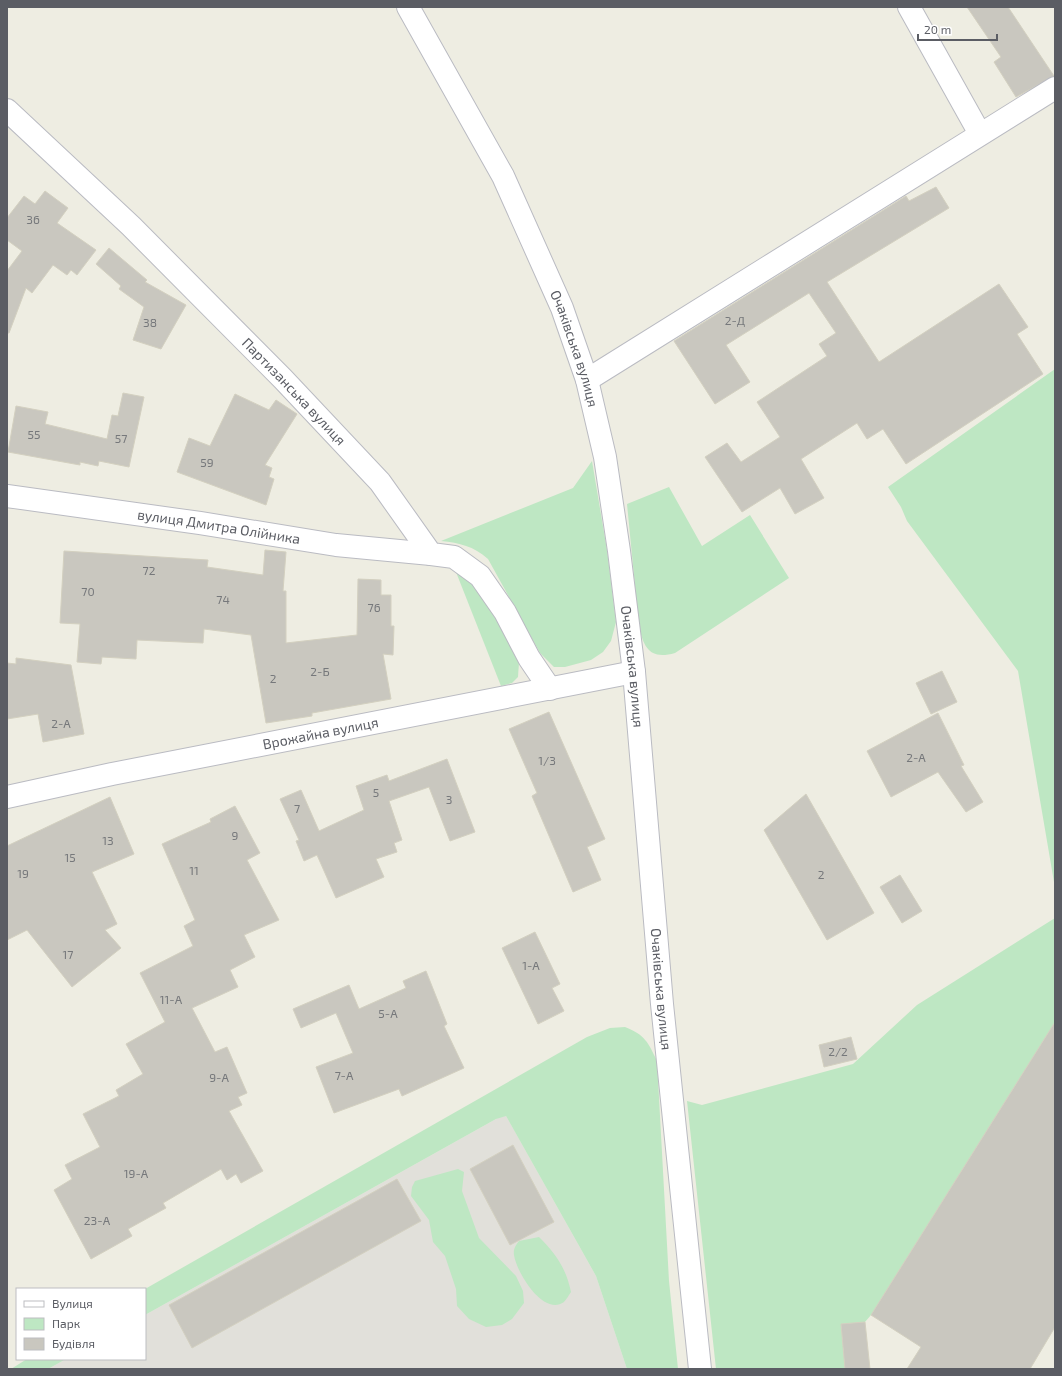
<svg xmlns="http://www.w3.org/2000/svg" width="1062" height="1376" viewBox="0 0 1062 1376" font-family="'Exo 2',sans-serif">
<rect width="100%" height="100%" fill="#eeede2"/>
<!-- industrial -->
<path fill="#e1e0da" d="M 505,1114 L 596,1276 L 627,1369 L 48,1369 L 66,1359 L 145,1359 L 145,1315 Z"/>
<!-- green -->
<g fill="#bee7c3">
<path d="M 1055,369 L 1055,888 L 1018,671 L 907,521 L 901,507 L 888,487 Z"/>
<path d="M 592,461 L 607,550 L 616,622 L 611,641 L 603,652 L 591,660 L 565,667 L 554,667 L 540,653 L 488,559 C 473,546 460,543 441,541 L 573,488 Z"/>
<path d="M 669,487 L 702,546 L 750,515 L 789,578 L 675,653 C 650,660 644,648 639,627 L 627,504 Z"/>
<path d="M 454,567 L 465,573 L 498,617 L 519,662 L 518,677 L 512,683 L 501,686 Z"/>
<path d="M 1055,918 L 1055,1022 L 871,1315 L 865,1322 L 841,1324 L 845,1369 L 716,1369 L 687,1101 L 702,1105 L 853,1064 L 917,1005 Z"/>
<path d="M 625,1027 C 645,1035 648,1042 657,1061 L 669,1281 L 678,1369 L 627,1369 L 596,1276 L 506,1116 L 496,1119 L 145,1315 L 145,1289 L 587,1037 L 610,1028 Z"/>
<path d="M 458,1169 L 464,1172 L 462,1191 L 479,1238 L 516,1276 L 523,1291 L 524,1303 L 512,1319 L 502,1325 L 486,1327 L 469,1319 L 457,1306 L 456,1289 L 445,1256 L 433,1242 L 429,1220 L 411,1196 L 412,1187 L 415,1181 Z"/>
<path d="M 539,1237 C 556,1254 566,1268 571,1292 C 569,1295 566,1300 564,1302 C 543,1317 516,1271 514,1255 C 513,1249 516,1245 519,1241 Z"/>
<path d="M 27,1359 L 66,1359 L 48,1369 L 11,1369 Z"/>
</g>
<!-- building -->
<g fill="#c9c7bf" stroke="#d3d0c0">
<path d="M 967,7 L 1008,7 L 1054,76 L 1016,97 L 994,62 L 1001,57 Z"/>
<path d="M 936,187 L 949,208 L 827,282 L 879,362 L 999,284 L 1028,327 L 1017,334 L 1043,374 L 906,464 L 883,429 L 867,439 L 857,423 L 801,459 L 824,498 L 795,514 L 780,488 L 742,512 L 705,457 L 727,443 L 741,462 L 780,437 L 757,402 L 827,356 L 819,344 L 836,333 L 809,293 L 726,345 L 750,382 L 715,404 L 674,341 L 906,196 L 909,201 Z"/>
<path d="M 45,191 L 68,208 L 57,223 L 96,250 L 77,275 L 71,270 L 67,275 L 53,265 L 32,293 L 26,288 L 9,333 L 7,333 L 7,271 L 22,251 L 7,240 L 7,218 L 24,196 L 35,204 Z"/>
<path d="M 109,248 L 147,280 L 145,282 L 186,305 L 161,349 L 133,340 L 144,307 L 119,289 L 121,286 L 96,264 Z"/>
<path d="M 123,393 L 144,397 L 129,467 L 99,461 L 98,466 L 80,462 L 80,465 L 8,452 L 16,406 L 48,412 L 45,424 L 107,439 L 112,415 L 118,416 Z"/>
<path d="M 235,394 L 269,410 L 276,400 L 297,414 L 265,465 L 272,468 L 269,477 L 274,479 L 266,505 L 177,472 L 189,438 L 210,446 Z"/>
<path d="M 265,550 L 286,552 L 283,591 L 286,591 L 286,643 L 357,635 L 358,579 L 381,580 L 381,595 L 391,595 L 391,626 L 394,626 L 393,655 L 383,654 L 391,699 L 312,713 L 312,716 L 266,723 L 251,635 L 204,629 L 203,643 L 137,640 L 136,659 L 102,657 L 101,664 L 77,662 L 80,624 L 60,623 L 64,551 L 208,560 L 207,567 L 263,575 Z"/>
<path d="M 16,658 L 71,665 L 84,734 L 43,742 L 38,714 L 7,719 L 7,663 L 16,664 Z"/>
<path d="M 942,671 L 957,702 L 931,714 L 916,683 Z"/>
<path d="M 549,712 L 605,839 L 587,847 L 601,880 L 573,892 L 532,796 L 537,793 L 509,729 Z"/>
<path d="M 938,713 L 964,765 L 961,766 L 983,802 L 966,812 L 938,772 L 891,797 L 867,751 Z"/>
<path d="M 447,759 L 475,832 L 450,841 L 429,787 L 389,801 L 402,840 L 394,843 L 397,852 L 376,859 L 384,877 L 336,898 L 317,855 L 304,861 L 296,841 L 299,840 L 280,799 L 301,790 L 319,831 L 364,810 L 356,786 L 387,775 L 389,781 Z"/>
<path d="M 806,794 L 874,913 L 827,940 L 764,830 Z"/>
<path d="M 110,797 L 134,854 L 92,872 L 117,924 L 105,930 L 121,948 L 72,987 L 27,930 L 7,940 L 7,846 Z"/>
<path d="M 235,806 L 260,853 L 247,860 L 279,920 L 244,935 L 255,957 L 230,970 L 238,987 L 192,1008 L 215,1052 L 227,1047 L 247,1093 L 238,1097 L 242,1105 L 229,1111 L 263,1171 L 241,1183 L 236,1174 L 227,1180 L 221,1169 L 163,1203 L 166,1208 L 128,1229 L 132,1236 L 91,1259 L 54,1190 L 72,1179 L 65,1165 L 100,1147 L 83,1114 L 119,1096 L 116,1090 L 143,1074 L 126,1044 L 165,1022 L 140,973 L 193,946 L 184,926 L 195,920 L 162,844 L 211,822 L 210,819 Z"/>
<path d="M 900,875 L 922,911 L 902,923 L 880,887 Z"/>
<path d="M 535,932 L 560,984 L 552,988 L 564,1011 L 538,1024 L 502,948 Z"/>
<path d="M 426,971 L 447,1024 L 444,1026 L 464,1068 L 402,1096 L 399,1089 L 334,1113 L 316,1067 L 353,1053 L 336,1013 L 301,1028 L 293,1009 L 349,985 L 359,1009 L 406,988 L 403,981 Z"/>
<path d="M 1055,1022 L 1055,1327 L 1030,1369 L 907,1369 L 921,1347 L 871,1315 Z"/>
<path d="M 851,1037 L 857,1059 L 824,1067 L 819,1045 Z"/>
<path d="M 513,1145 L 554,1222 L 510,1245 L 470,1169 Z"/>
<path d="M 397,1179 L 421,1221 L 192,1348 L 169,1305 Z"/>
<path d="M 865,1322 L 870,1369 L 845,1369 L 841,1324 Z"/>
</g>
<g fill="none" stroke-linecap="round" stroke-linejoin="round">
<!-- minor casing -->
<g stroke="#babbc2" stroke-width="24">
<g id="minor">
<path id="s1" d="M 408,7 L 503,176 L 562,308 L 587,380 L 605,457 L 619,551 L 634,672 L 662,1004 L 700,1369"/>
<path d="M 909,7 L 980,134"/>
<path id="s2" d="M 7,110 L 131,226 L 283,379 L 380,482 L 431,554 L 454,557 L 480,576 L 505,612 L 529,658 L 550,689"/>
<path d="M 587,380 L 1055,88"/>
<path id="s3" d="M 7,496 L 200,523 L 336,545 L 431,554"/>
<path id="s4" d="M 7,797 L 112,774 L 634,672"/>
</g>
</g>
<!-- minor -->
<use href="#minor" stroke="#fff" stroke-width="22"/>
</g>
<g text-anchor="middle" stroke-width="3.5" stroke-linejoin="round" paint-order="stroke">
<!-- number labels -->
<g font-size="12" fill="#76787b">
<text x="33" y="224">36</text>
<text x="735" y="325">2-Д</text>
<text x="150" y="327">38</text>
<text x="34" y="439">55</text>
<text x="121" y="443">57</text>
<text x="207" y="467">59</text>
<text x="149" y="575">72</text>
<text x="88" y="596">70</text>
<text x="223" y="604">74</text>
<text x="374" y="612">76</text>
<text x="320" y="676">2-Б</text>
<text x="273" y="683">2</text>
<text x="61" y="728">2-А</text>
<text x="916" y="762">2-А</text>
<text x="547" y="765">1/3</text>
<text x="376" y="797">5</text>
<text x="449" y="804">3</text>
<text x="297" y="813">7</text>
<text x="235" y="840">9</text>
<text x="108" y="845">13</text>
<text x="70" y="862">15</text>
<text x="194" y="875">11</text>
<text x="23" y="878">19</text>
<text x="821" y="879">2</text>
<text x="68" y="959">17</text>
<text x="531" y="970">1-А</text>
<text x="171" y="1004">11-А</text>
<text x="388" y="1018">5-А</text>
<text x="838" y="1056">2/2</text>
<text x="344" y="1080">7-А</text>
<text x="219" y="1082">9-А</text>
<text x="136" y="1178">19-А</text>
<text x="97" y="1225">23-А</text>
</g>
<!-- street labels -->
<g font-size="14" fill="#5b5d64" stroke="#fff">
<text dy="5" stroke="none"><textPath href="#s1" startOffset="381">Очаківська вулиця</textPath></text>
<text dy="5" stroke="none"><textPath href="#s2" startOffset="402">Партизанська вулиця</textPath></text>
<text dy="5" stroke="none"><textPath href="#s3" startOffset="214">вулиця Дмитра Олійника</textPath></text>
<text dy="5" stroke="none"><textPath href="#s1" startOffset="705">Очаківська вулиця</textPath></text>
<text dy="5" stroke="none"><textPath href="#s4" startOffset="320">Врожайна вулиця</textPath></text>
<text dy="5" stroke="none"><textPath href="#s1" startOffset="1029">Очаківська вулиця</textPath></text>
</g>
</g>
<!-- border -->
<rect width="1062" height="1376" fill="none" stroke="#5b5d64" stroke-width="16"/>
<!-- legend -->
<rect x="16" y="1288" width="130" height="72" fill="#ffffff" stroke="#bdbec1"/>
<rect x="24" y="1301" width="20" height="6" fill="#ffffff" stroke="#bdbec1"/>
<text x="52" y="1308" font-size="12" fill="#5b5d64">Вулиця</text>
<rect x="24" y="1318" width="20" height="12" fill="#bee7c3" stroke="#bdbec1"/>
<text x="52" y="1328" font-size="12" fill="#5b5d64">Парк</text>
<rect x="24" y="1338" width="20" height="12" fill="#c9c7bf" stroke="#bdbec1"/>
<text x="52" y="1348" font-size="12" fill="#5b5d64">Будівля</text>
<!-- scale -->
<path d="M918 34v6h79v-6" fill="none" stroke="#5b5d64" stroke-width="2"/>
<text x="924" y="34" font-size="12" fill="#5b5d64" stroke="#ffffff" stroke-width="3" paint-order="stroke">20 m</text>
</svg>
